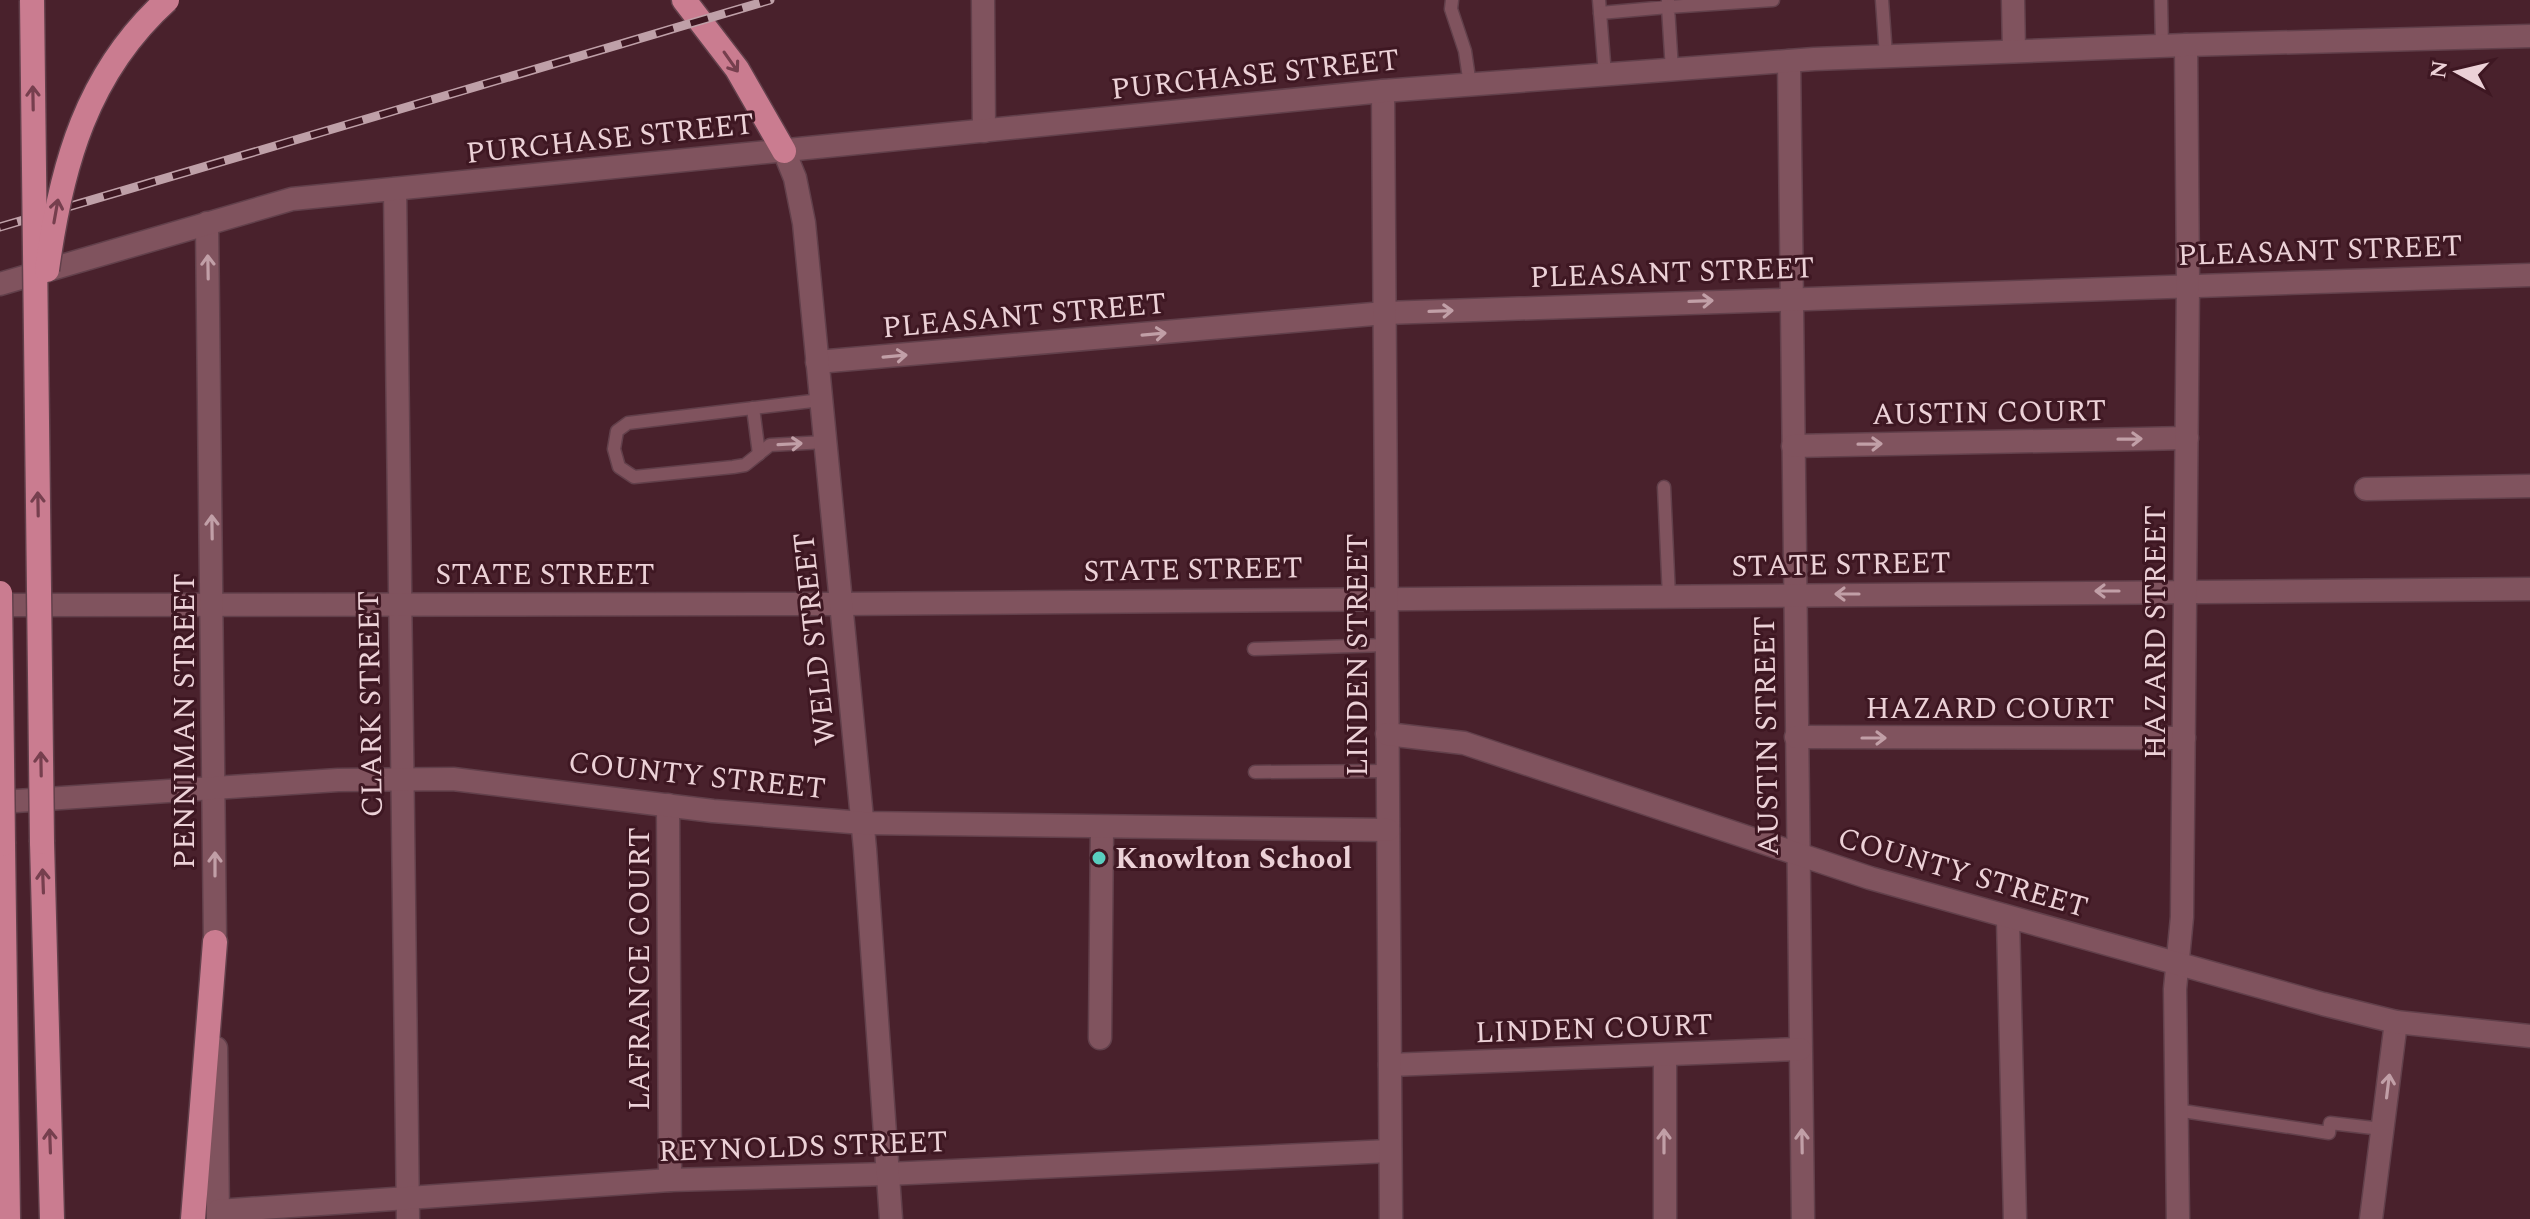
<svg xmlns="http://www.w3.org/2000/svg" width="2530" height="1219" viewBox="0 0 2530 1219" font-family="Spectral,serif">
<rect width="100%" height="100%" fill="#49212c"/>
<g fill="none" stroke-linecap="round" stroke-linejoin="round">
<!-- service casing -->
<g stroke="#62404b" stroke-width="15">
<g id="service">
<path d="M 1452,0 L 1451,9 L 1465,51 L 1470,85"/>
<path d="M 1599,0 L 1605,75"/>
<path d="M 1882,0 L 1886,56"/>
<path d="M 2161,0 L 2162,46"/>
<path d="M 1600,13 L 1668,7 L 1668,0"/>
<path d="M 1672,70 L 1668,7 L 1773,0"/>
<path d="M 821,400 L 628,423 L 617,431 L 614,449 L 619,467 L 634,477 L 733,467 L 745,465 L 770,445 L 825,442"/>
<path d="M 753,408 L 759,454"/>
<path d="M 1664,487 L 1669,597"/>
<path d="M 1254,649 L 1387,645"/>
<path d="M 1255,772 L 1388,771"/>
<path d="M 2176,1110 L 2329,1133 L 2330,1123 L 2382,1129"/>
</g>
</g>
<!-- minor casing -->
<g stroke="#62404b" stroke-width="25">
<g id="minor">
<path d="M 2013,0 L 2014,51"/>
<path d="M 1789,61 L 1803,1219"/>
<path d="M 395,189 L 408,1219"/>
<path d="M 817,362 L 1385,313 L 2530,275"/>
<path d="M 1793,446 L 2187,438"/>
<path d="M 2366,489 L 2530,486"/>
<path d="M 0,605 L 841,604 L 2530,589"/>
<path d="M 1796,737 L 2184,738"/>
<path d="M 668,805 L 670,1180"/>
<path d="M 2008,919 L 2015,1219"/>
<path d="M 1100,1038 L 1102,828"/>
<path d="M 216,1048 L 218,1219"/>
<path d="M 1665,1056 L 1665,1219"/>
<path d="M 1390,1065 L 1800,1049"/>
<path d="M 218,1211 L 670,1180 L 887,1174 L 1390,1151"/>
<path d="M 2178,1219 L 2175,989 L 2182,917 L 2188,284 L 2186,45"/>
<path d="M 2371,1219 L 2396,1022"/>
</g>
</g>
<!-- tertiary casing -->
<g stroke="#62404b" stroke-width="25">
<path id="tertiary" d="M 983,0 L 984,131"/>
</g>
<!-- secondary casing -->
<g stroke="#62404b" stroke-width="25">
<g id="secondary">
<path d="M 1383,91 L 1391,1219"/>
<path d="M 784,151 L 795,178 L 804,223 L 865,849 L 891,1219"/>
<path d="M 207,223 L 215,942"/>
<path d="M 0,284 L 292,199 L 1383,91 L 1814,59 L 2186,45 L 2530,36"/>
<path d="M 1387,734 L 1464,743 L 1870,878 L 2323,1004 L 2396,1022 L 2530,1036"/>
<path d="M 0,802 L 338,780 L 453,779 L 713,811 L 863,823 L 1388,830"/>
</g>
</g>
<!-- motorway casing -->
<g stroke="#62404b" stroke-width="27">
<g id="motorway">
<path d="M 684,0 L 737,69 L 784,151"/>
<path d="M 42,842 L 52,1219"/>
<path d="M 3,844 L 8,1219"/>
<path d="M 193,1219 L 215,942"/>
</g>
</g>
<!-- service -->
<use href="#service" stroke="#80535e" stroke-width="12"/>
<!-- minor -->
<use href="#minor" stroke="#80535e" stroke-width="22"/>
<!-- tertiary -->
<use href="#tertiary" stroke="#80535e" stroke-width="22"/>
<!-- secondary -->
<use href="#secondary" stroke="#80535e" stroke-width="22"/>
<!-- motorway -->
<use href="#motorway" stroke="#ca7c90" stroke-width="24"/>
<!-- rail casing -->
<g stroke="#bfa0a8" stroke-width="9">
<path id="rail" d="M 0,227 L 770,0"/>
</g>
<!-- rail -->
<use href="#rail" stroke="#3e1722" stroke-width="6" stroke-dasharray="18" stroke-linecap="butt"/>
<!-- motorway-bridge casing -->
<g stroke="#62404b" stroke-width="27" stroke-linecap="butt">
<g id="motorway-bridge">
<path d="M 32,0 L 42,842"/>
<path d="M 47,270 C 61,166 87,72 167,0"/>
<path d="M 0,593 L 3,844"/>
</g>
</g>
<!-- motorway-bridge -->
<use href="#motorway-bridge" stroke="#ca7c90" stroke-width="24"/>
</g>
<!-- one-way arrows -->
<defs><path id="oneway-shaft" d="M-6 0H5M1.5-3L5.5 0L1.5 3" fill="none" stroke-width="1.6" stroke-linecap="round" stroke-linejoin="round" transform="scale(2)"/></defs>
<g stroke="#763f4e">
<use href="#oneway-shaft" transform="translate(731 62) rotate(55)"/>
<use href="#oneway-shaft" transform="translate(33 98) rotate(-91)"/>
<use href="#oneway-shaft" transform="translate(56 211) rotate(-80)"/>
<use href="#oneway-shaft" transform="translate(38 504) rotate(-91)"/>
<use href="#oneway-shaft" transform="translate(41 764) rotate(-91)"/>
<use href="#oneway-shaft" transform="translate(43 881) rotate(-92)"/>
<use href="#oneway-shaft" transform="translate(50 1141) rotate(-92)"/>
</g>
<g stroke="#c19fa7">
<use href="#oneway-shaft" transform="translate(208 267) rotate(-91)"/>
<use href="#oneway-shaft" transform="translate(1701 301) rotate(-2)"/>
<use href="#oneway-shaft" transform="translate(1441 311) rotate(-2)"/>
<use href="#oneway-shaft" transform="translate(1154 334) rotate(-5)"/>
<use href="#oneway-shaft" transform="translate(895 356) rotate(-5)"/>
<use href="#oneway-shaft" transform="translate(2130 439) rotate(-1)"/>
<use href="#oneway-shaft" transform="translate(790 444) rotate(-3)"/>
<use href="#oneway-shaft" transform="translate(1870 444) rotate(-1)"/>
<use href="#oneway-shaft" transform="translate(212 527) rotate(-91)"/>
<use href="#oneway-shaft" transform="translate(2107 591) rotate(180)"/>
<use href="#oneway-shaft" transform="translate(1847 594) rotate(180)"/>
<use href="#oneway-shaft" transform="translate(1874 738)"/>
<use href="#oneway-shaft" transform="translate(215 864) rotate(-90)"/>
<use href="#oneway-shaft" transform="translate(2388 1086) rotate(-83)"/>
<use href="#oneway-shaft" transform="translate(1664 1141) rotate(-90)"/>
<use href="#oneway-shaft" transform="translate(1802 1141) rotate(-91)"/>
</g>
<!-- markers -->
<circle fill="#59cebf" stroke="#3e1722" stroke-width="3" cx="1099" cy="858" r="8"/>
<g text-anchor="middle" stroke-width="6" stroke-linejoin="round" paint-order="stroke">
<!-- street labels -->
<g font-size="30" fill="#ecd1d7" stroke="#3e1722">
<text transform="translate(1255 74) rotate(-6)" y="10">PURCHASE STREET</text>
<text transform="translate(610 138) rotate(-6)" y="10">PURCHASE STREET</text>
<text transform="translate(2320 250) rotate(-2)" y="10">PLEASANT STREET</text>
<text transform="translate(1672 272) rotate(-2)" y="10">PLEASANT STREET</text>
<text transform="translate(1024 315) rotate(-5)" y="10">PLEASANT STREET</text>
<text transform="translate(1989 412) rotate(-1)" y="10">AUSTIN COURT</text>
<text transform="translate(1841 564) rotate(-1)" y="10">STATE STREET</text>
<text transform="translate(1193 569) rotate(-1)" y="10">STATE STREET</text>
<text x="545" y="584">STATE STREET</text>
<text transform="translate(2155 632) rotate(-90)" y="10">HAZARD STREET</text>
<text transform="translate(814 639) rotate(-96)" y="10">WELD STREET</text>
<text transform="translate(1357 655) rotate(-90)" y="10">LINDEN STREET</text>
<text transform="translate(370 704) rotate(-91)" y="10">CLARK STREET</text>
<text x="1990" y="718">HAZARD COURT</text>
<text transform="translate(184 721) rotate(-90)" y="10">PENNIMAN STREET</text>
<text transform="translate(1766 736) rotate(-91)" y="10">AUSTIN STREET</text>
<text transform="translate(697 775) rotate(6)" y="10">COUNTY STREET</text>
<text transform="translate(1963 872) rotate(16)" y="10">COUNTY STREET</text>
<text transform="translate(639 969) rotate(-90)" y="10">LAFRANCE COURT</text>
<text transform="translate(1594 1028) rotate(-2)" y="10">LINDEN COURT</text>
<text transform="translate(803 1146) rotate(-2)" y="10">REYNOLDS STREET</text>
</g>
<!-- poi labels -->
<g font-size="30" font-weight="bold" fill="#ecd1d7" stroke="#3e1722" text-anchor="start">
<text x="1115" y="868">Knowlton School</text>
</g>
</g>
<!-- north arrow -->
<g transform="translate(2458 72) rotate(278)" stroke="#3e1722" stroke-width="6" paint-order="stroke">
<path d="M0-6L14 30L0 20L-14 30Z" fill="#ecd1d7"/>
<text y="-12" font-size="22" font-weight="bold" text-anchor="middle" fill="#ecd1d7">N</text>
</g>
</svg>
